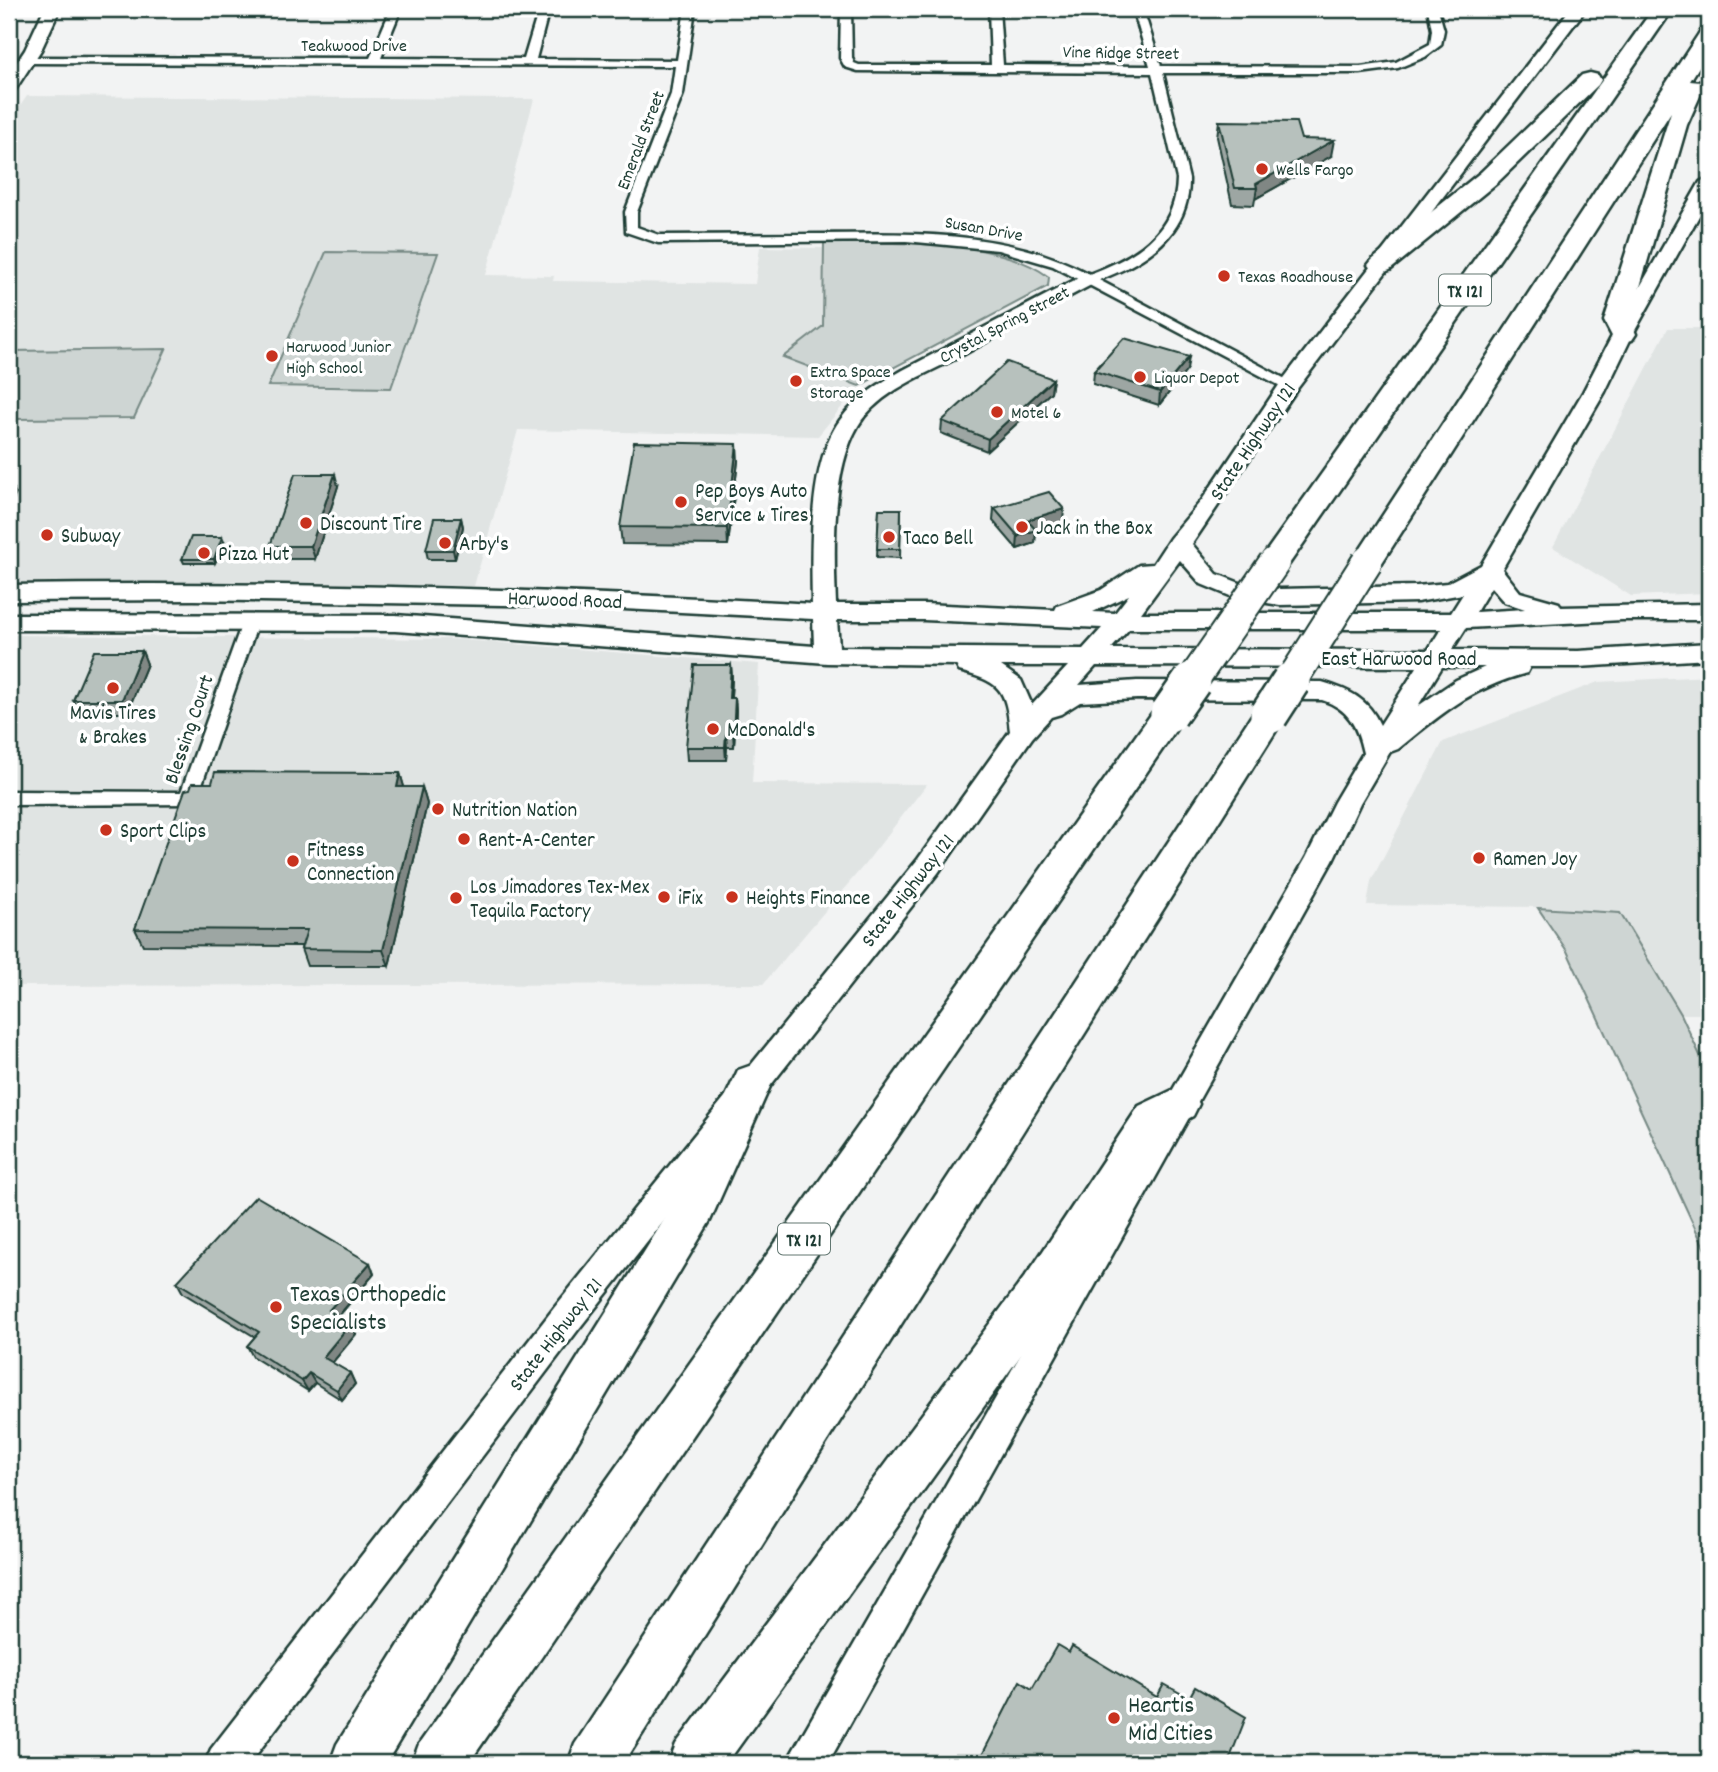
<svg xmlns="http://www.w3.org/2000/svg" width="1718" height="1772" viewBox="0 0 1718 1772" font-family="Dekko,sans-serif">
<rect width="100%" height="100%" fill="#f2f3f3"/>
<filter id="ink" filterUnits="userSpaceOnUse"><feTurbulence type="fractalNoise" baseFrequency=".0143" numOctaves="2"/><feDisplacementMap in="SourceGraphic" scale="14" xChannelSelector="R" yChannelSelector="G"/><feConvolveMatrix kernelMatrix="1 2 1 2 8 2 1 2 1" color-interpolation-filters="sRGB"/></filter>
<g filter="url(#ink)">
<!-- built -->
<g fill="#e0e4e3">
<path d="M 27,96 L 534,99 L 486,275 L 554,276 L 553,281 L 755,284 L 760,247 L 824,248 L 823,326 L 784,357 L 859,386 L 818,436 L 518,430 L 474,586 L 9,582 L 9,122 Z"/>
<path d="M 1668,328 L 1709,328 L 1709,593 L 1631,596 L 1553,547 Z"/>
<path d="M 9,635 L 453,639 L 759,664 L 752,783 L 927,784 L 865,864 L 763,984 L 9,986 Z"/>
<path d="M 1709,676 L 1709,1014 L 1681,1014 L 1620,913 L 1538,907 L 1367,905 L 1371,881 L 1443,742 L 1598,682 Z"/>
</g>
<!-- green -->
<g fill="#ced5d3" stroke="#768984" stroke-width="2">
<path d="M 824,243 C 887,243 997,237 1049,277 L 1048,286 L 859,386 L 783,357 L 823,326 Z"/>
<path d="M 326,252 L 438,253 L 391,388 L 268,386 Z"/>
<path d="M 166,349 L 134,418 L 9,419 L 9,351 Z"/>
<path d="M 1538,908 L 1620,913 L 1681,1014 L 1709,1075 L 1709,1258 L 1567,951 Z"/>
</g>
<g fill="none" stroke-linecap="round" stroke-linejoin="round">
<!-- street casing -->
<g stroke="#1f3d34" stroke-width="5">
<g id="street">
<path d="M 391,9 L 401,9 L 381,58 L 524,59 L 539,9 L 549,9 L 536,59 L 677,60 L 685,9 L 695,9 L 683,94 L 637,212 L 637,227 L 659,235 C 714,235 769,234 824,234 C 914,233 1007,230 1089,274 C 1135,257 1176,233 1177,179 L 1152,73 L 858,71 L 845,67 L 840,58 L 841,9 L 851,9 L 852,58 L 854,63 L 859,65 L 991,65 L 989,9 L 999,9 L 1003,65 L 1150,66 L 1133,9 L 1143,9 L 1161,66 L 1360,67 L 1396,62 L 1430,44 L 1432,30 L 1428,9 L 1438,9 L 1444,30 L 1441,45 L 1425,57 L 1398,68 L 1360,73 L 1163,73 L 1189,179 C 1190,234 1146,262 1099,280 L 1293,383 L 1295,386 L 1288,390 L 1053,266 L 998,250 L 906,241 L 658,243 L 626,232 L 625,212 L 671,94 L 675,66 L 27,63 L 21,60 L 27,57 L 370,58 Z"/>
<path d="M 250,618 L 258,623 L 195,804 L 9,805 L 9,791 L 181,792 L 242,623 Z"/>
</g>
</g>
<!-- secondary casing -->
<g stroke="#1f3d34" stroke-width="5">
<g id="secondary">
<path d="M 44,9 L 60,9 L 41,50 L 15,90 L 9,91 L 9,74 L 25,50 Z"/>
<path d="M 1570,9 L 1586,9 L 1297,389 L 1192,544 L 1217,574 L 1240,583 L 1280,589 L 1417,586 L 1447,583 L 1481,565 L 1583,392 L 1613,334 L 1700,182 L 1709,177 L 1709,198 L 1633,334 L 1605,392 L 1502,569 L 1520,592 L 1559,603 L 1561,607 L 1709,604 L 1709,620 L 1622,620 L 1466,628 L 1452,650 L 1578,651 L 1709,643 L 1709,659 L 1578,667 L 1530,667 L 1527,673 C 1469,689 1444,712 1398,749 L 1390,752 L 1360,803 L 1333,860 L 828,1763 L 786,1763 L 1306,858 L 1334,802 L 1363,753 C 1357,726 1349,709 1322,700 L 1137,699 L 1080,702 L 1061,714 L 1051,717 L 1032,738 L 938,873 L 578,1330 L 250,1763 L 205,1763 L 211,1749 L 554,1308 L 918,859 L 1010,731 C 1006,688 1000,682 959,671 L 956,665 L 827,663 L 395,631 L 9,630 L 9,614 L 395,615 L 814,646 L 813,619 L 566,606 L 194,600 L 9,601 L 9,585 C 277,581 545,589 812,604 C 811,551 808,463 840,420 C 857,397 880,383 903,370 L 1088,273 L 1098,279 L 1095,283 C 1049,307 1004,332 959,357 C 926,374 878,392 858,426 C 831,472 834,552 836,604 L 924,604 L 1055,610 L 1057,606 L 1101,590 L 1139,565 L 1153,564 L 1170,538 L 1202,500 L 1281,382 ZM 1180,560 L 1201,584 L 1235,598 L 1280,605 L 1417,602 L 1463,594 L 1451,613 L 1141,613 ZM 1491,587 L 1504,602 L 1525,609 L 1476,612 ZM 1129,595 L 1115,613 L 1093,612 ZM 837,620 L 924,620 L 1102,628 L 1083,649 L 839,647 ZM 1129,629 L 1441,629 L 1428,650 L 1111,649 ZM 1001,666 L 1068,666 L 1032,705 L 1021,680 ZM 1096,666 L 1417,667 L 1380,725 C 1368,698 1349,690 1322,682 L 1137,681 L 1079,685 ZM 1442,667 L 1485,667 L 1456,680 L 1418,706 Z"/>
</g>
</g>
<!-- highway casing -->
<g stroke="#1f3d34" stroke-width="5">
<g id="highway">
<path d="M 1653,9 L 1673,9 L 1285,570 L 1274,573 L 1263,570 L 1259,563 L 1263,556 Z"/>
<path d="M 1709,29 L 1709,51 L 1690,81 L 1701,82 L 1704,87 L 1687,125 L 1630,321 L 1636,334 L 1632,340 L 1623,342 L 1614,340 L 1604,321 L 1671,112 L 1378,569 L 1367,572 L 1356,569 L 1352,562 L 1698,35 L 1701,30 Z"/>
<path d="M 1590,73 L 1598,75 L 1601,80 L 1598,85 L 1498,182 L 1390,270 L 1381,273 L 1372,270 L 1368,265 L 1372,260 L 1481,172 L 1582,75 Z"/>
<path d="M 1169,702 L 1181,706 L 1186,714 L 1181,722 L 469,1763 L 412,1763 L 419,1744 L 1157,706 Z"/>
<path d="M 1269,703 L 1281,707 L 1286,715 L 1281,723 L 624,1763 L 568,1763 L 575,1744 L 1257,707 Z"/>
<path d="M 752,1065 L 766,1070 L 772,1082 L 710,1221 L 386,1763 L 330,1763 L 337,1744 L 679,1196 L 738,1070 Z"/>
<path d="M 1179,1087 L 1193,1092 L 1199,1104 L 1193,1116 L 1167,1130 L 1067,1291 L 727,1763 L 669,1763 L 676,1744 L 1035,1263 L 1139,1106 Z"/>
</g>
</g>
<!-- street -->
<use href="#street" fill="#fff" fill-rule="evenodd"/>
<!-- secondary -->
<use href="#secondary" fill="#fff" fill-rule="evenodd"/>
<!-- highway -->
<use href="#highway" fill="#fff" fill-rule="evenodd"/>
<!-- highway-bridge-far1 casing -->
<g stroke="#1f3d34" stroke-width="34" stroke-linecap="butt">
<g id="highway-bridge-far1">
<path d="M 1191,683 L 1274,563"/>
<path d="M 1290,683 L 1367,562"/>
</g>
</g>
<!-- highway-bridge casing -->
<g stroke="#1f3d34" stroke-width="42" stroke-linecap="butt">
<g id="highway-bridge">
<path d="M 1169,714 L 1192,681"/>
<path d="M 1269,715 L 1291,681"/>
</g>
</g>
<!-- highway-bridge-far1 -->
<use href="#highway-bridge-far1" stroke="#fff" stroke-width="30"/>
<!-- highway-bridge -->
<use href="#highway-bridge" stroke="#fff" stroke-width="37"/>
</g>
<!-- wall -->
<g fill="#9da6a3" stroke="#1f3d34" stroke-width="2">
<path d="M 1219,121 L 1301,139 L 1331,156 L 1255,199 L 1254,205 L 1232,204 L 1217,137 Z"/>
<path d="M 1187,370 L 1159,405 L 1093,384 L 1094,371 Z"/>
<path d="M 1053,379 L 1051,392 L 987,451 L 941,433 L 942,421 Z"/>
<path d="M 738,461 L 728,545 L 622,544 L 620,527 Z"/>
<path d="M 338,486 L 315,559 L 274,559 L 270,546 Z"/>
<path d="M 994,508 L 1063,522 L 1036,530 L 1035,543 L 1017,549 L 993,521 Z"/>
<path d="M 879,509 L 901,509 L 900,558 L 877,557 Z"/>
<path d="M 461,518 L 463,527 L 455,559 L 428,559 L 426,550 Z"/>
<path d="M 224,542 L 215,563 L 184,563 L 182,559 Z"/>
<path d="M 142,651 L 147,664 L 127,713 L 78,713 L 73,700 Z"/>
<path d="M 731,665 L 732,678 L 731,698 L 735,698 L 736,710 L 734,747 L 727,747 L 726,760 L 687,760 L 686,747 Z"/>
<path d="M 400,773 L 404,787 L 422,787 L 427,804 L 389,966 L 307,966 L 301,949 L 302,946 L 143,945 L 135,929 L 190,789 L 212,783 Z"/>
<path d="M 370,1263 L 374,1274 L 339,1316 L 351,1323 L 356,1334 L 332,1363 L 350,1373 L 355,1384 L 342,1400 L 315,1383 L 308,1391 L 253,1357 L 247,1346 L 255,1337 L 183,1293 L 177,1282 Z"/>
</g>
<!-- shaded-wall -->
<g fill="#808784" stroke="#1f3d34" stroke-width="2">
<path d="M 1334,140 L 1331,156 L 1255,199 L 1257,188 L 1256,184 Z"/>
<path d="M 1189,357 L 1187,370 L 1159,405 L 1160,392 Z"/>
<path d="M 1053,379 L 1051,392 L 987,451 L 988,439 Z"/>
<path d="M 737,444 L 738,461 L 728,545 L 727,528 Z"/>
<path d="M 335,474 L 338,486 L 315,559 L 311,546 Z"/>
<path d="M 14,489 L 16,494 L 9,508 L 9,498 Z"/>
<path d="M 1064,509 L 1063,522 L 1026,533 L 1027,520 Z"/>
<path d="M 461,518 L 463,527 L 455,559 L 453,550 Z"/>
<path d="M 1036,530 L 1035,543 L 1017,549 L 1018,536 Z"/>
<path d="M 222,537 L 224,542 L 215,563 L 214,559 Z"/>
<path d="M 142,651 L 147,664 L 127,713 L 122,700 Z"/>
<path d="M 731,665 L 732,678 L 730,710 L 729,698 Z"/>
<path d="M 735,698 L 736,710 L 734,747 L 733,734 Z"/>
<path d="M 726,734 L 727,747 L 726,760 L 725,747 Z"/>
<path d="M 400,773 L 405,790 L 397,787 Z"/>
<path d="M 422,787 L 427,804 L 389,966 L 383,950 Z"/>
<path d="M 370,1263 L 374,1274 L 334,1321 L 329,1310 Z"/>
<path d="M 351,1323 L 356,1334 L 328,1368 L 323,1357 Z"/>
<path d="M 309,1373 L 315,1383 L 308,1391 L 302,1381 Z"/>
<path d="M 350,1373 L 355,1384 L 342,1400 L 337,1390 Z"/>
</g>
<!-- building -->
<g fill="#b7c1bd" stroke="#1f3d34" stroke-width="2">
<path d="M 1219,121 L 1296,122 L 1301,139 L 1334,140 L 1256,184 L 1257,188 L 1235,188 Z"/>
<path d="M 1124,338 L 1189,357 L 1160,392 L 1094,371 Z"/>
<path d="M 1007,362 L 1053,379 L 988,439 L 942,421 Z"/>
<path d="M 634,442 L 737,444 L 727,528 L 620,527 Z"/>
<path d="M 295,474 L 335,474 L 311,546 L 270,546 Z"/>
<path d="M 9,489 L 14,489 L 9,498 Z"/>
<path d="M 1049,492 L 1064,509 L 1027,520 L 1036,530 L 1018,536 L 994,508 Z"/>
<path d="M 879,509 L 901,509 L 900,549 L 877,549 Z"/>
<path d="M 434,518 L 461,518 L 453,550 L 426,550 Z"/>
<path d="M 191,537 L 222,537 L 214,559 L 182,559 Z"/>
<path d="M 94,651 L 142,651 L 122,700 L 73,700 Z"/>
<path d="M 694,665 L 731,665 L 729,698 L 735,698 L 733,734 L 726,734 L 725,747 L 686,747 Z"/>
<path d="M 215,772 L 400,773 L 397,787 L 422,787 L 383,950 L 301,949 L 307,930 L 135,929 L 185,790 L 190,789 L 192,783 L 212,783 Z"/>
<path d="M 256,1196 L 370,1263 L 329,1310 L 351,1323 L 323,1357 L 350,1373 L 337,1390 L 309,1373 L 302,1381 L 247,1346 L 259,1332 L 177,1282 Z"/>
<path d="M 1057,1645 L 1069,1652 L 1072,1646 L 1157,1697 L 1164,1684 L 1189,1698 L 1195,1687 L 1246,1717 L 1228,1763 L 978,1763 L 1020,1681 L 1032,1689 Z"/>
</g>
</g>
<!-- markers -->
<g fill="#c8321e" stroke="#fff" stroke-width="2.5">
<circle cx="1262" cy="169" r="7"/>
<circle cx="1224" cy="276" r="7"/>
<circle cx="272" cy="356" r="7"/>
<circle cx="1140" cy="377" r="7"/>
<circle cx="796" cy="381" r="7"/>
<circle cx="997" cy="412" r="7"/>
<circle cx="681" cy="502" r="7"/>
<circle cx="306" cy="523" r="7"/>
<circle cx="1022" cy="527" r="7"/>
<circle cx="47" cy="535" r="7"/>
<circle cx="889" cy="537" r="7"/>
<circle cx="445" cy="543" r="7"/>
<circle cx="204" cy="553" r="7"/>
<circle cx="113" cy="688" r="7"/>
<circle cx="713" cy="729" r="7"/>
<circle cx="438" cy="809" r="7"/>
<circle cx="106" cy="830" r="7"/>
<circle cx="464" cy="839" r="7"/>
<circle cx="1479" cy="858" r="7"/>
<circle cx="293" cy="861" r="7"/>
<circle cx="664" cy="897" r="7"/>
<circle cx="732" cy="897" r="7"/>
<circle cx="456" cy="898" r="7"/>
<circle cx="276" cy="1307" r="7"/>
<circle cx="1114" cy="1718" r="7"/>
</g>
<g text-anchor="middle" stroke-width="7" stroke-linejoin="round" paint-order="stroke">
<!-- far-street labels -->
<g font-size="18" fill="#1f3d34" stroke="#fff">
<text x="354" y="51">Teakwood Drive</text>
<text transform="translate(1121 52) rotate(1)" y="6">Vine Ridge Street</text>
<text transform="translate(640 140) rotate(-69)" y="6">Emerald Street</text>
<text transform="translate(984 228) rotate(10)" y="6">Susan Drive</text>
<text transform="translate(1004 324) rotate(-28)" y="6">Crystal Spring Street</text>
</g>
<!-- far-poi labels -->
<g font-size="18" fill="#1f3d34" stroke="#fff" text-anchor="start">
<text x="1276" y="175">Wells Fargo</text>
<text x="1238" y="282">Texas Roadhouse</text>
<text x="286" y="352">Harwood Junior<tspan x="286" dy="21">High School</tspan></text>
<text x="810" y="377">Extra Space<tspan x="810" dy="21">Storage</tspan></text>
<text x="1154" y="383">Liquor Depot</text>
<text x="1011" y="418">Motel 6</text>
</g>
<!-- shield labels -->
<g fill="#fff" stroke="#627771" stroke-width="2">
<rect x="1439" y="274.5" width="52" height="31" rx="5"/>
<rect x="778" y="1223.5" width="52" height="31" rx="5"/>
</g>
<g font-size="19" font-weight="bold" fill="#1f3d34">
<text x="1465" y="297">TX 121</text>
<text x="804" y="1246">TX 121</text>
</g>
<!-- street labels -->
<g font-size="21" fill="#1f3d34" stroke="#fff">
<text transform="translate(1252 441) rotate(-56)" y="7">State Highway 121</text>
<text transform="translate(565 599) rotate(2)" y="7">Harwood Road</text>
<text x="1399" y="665">East Harwood Road</text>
<text transform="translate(188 729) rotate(-71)" y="7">Blessing Court</text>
<text transform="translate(907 890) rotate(-52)" y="7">State Highway 121</text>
<text transform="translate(555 1334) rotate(-52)" y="7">State Highway 121</text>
</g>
<!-- poi labels -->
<g font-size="21" fill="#1f3d34" stroke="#fff" text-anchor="start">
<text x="695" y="497">Pep Boys Auto<tspan x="695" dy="24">Service &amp; Tires</tspan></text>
<text x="320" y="530">Discount Tire</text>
<text x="1036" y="534">Jack in the Box</text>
<text x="61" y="542">Subway</text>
<text x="903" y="544">Taco Bell</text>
<text x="459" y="550">Arby's</text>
<text x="218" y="560">Pizza Hut</text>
<text x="113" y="719" text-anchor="middle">Mavis Tires<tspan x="113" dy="24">&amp; Brakes</tspan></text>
<text x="727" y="736">McDonald's</text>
<text x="452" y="816">Nutrition Nation</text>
<text x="120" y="837">Sport Clips</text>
<text x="478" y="846">Rent-A-Center</text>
<text x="307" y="856">Fitness<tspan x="307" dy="24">Connection</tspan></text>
<text x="1493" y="865">Ramen Joy</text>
<text x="470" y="893">Los Jimadores Tex-Mex<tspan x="470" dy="24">Tequila Factory</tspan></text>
<text x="678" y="904">iFix</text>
<text x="746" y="904">Heights Finance</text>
</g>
<!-- near-poi labels -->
<g font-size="24" fill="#1f3d34" stroke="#fff" text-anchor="start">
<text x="290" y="1301">Texas Orthopedic<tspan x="290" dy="28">Specialists</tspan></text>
<text x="1128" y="1712">Heartis<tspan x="1128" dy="28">Mid Cities</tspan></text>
</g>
</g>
<!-- margin -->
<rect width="1718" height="1772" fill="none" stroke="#fff" stroke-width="35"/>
<rect x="18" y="18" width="1683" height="1737" fill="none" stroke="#1f3d34" stroke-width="2.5" filter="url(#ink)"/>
</svg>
